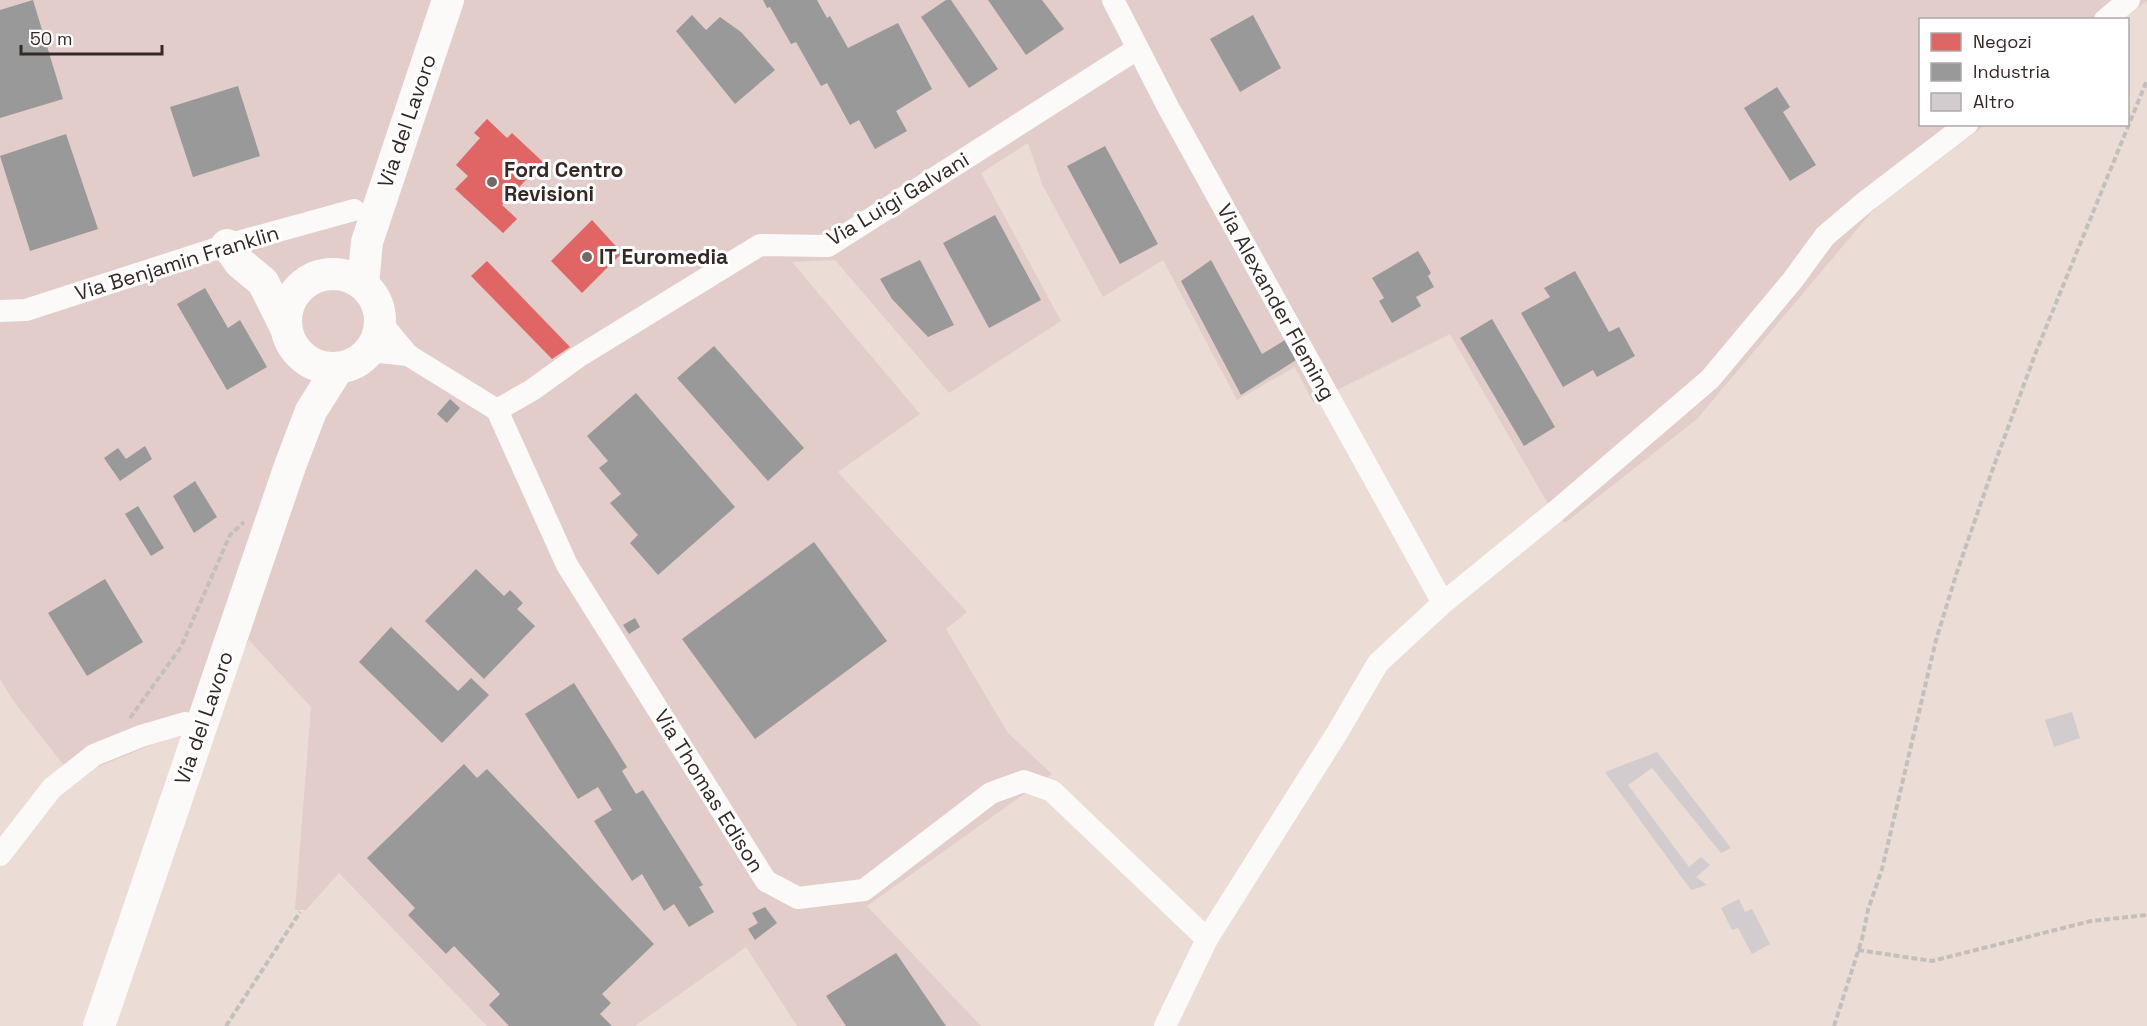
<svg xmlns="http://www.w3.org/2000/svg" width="2147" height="1026" viewBox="0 0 2147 1026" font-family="'Space Grotesk',sans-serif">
<rect width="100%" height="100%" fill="#ebdcd5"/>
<!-- industrial -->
<path fill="#e2cdcb" d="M 0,0 L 2147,0 L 2147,1 L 2123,19 L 1920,20 L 1920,124 L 1985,125 L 1875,208 L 1697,419 L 1565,523 L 1547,502 L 1450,334 L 1313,402 L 1295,367 L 1237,400 L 1163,260 L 1103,297 L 1042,184 L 1028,143 L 981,173 L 1061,321 L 949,393 L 835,260 L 792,262 L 920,414 L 838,472 L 967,612 L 946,629 L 1008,733 L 1052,774 L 867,906 L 981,1026 L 797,1026 L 746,947 L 635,1026 L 487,1026 L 339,873 L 306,910 L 295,910 L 311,707 L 249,640 L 242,651 L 210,748 L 176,735 L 73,777 L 12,699 L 0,679 Z"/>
<!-- shops -->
<g fill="#e06666">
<path d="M 487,119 L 507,138 L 512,133 L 543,162 L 502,205 L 517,219 L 503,233 L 455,189 L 468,176 L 456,165 L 480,138 L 474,133 Z"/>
<path d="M 592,220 L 622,253 L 582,293 L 551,261 Z"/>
<path d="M 487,261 L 570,347 L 552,359 L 471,276 Z"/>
</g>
<!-- industry -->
<g fill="#999">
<path d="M 33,0 L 63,99 L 0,118 L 0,10 Z"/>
<path d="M 763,0 L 817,0 L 827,18 L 830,16 L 848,48 L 898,23 L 932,89 L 896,111 L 907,131 L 875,149 L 859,120 L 850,125 L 827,83 L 821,86 L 796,42 L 791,44 L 770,7 L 767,8 Z"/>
<path d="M 946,0 L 951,0 L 998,69 L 969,88 L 921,17 Z"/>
<path d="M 988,0 L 1042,0 L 1064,29 L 1026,55 Z"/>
<path d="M 692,15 L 706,30 L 720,17 L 741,32 L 775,70 L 735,104 L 676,31 Z"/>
<path d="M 1253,15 L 1281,68 L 1240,92 L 1210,39 Z"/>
<path d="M 238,86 L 260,156 L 193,177 L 170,107 Z"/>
<path d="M 1777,87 L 1790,107 L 1783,112 L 1816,165 L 1790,181 L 1744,108 Z"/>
<path d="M 66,134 L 98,229 L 30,251 L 0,156 Z"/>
<path d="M 1105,146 L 1158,244 L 1120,264 L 1067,166 Z"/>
<path d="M 995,215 L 1041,300 L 989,328 L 943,243 Z"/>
<path d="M 1418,251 L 1431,273 L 1428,276 L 1434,287 L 1416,297 L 1421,306 L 1392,323 L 1379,301 L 1384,298 L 1372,278 Z"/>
<path d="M 920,260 L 954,325 L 928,337 L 892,299 L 880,279 Z"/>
<path d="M 1211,260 L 1262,354 L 1285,340 L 1296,360 L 1241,395 L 1181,281 Z"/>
<path d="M 1575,271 L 1609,332 L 1619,327 L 1635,356 L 1597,377 L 1593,370 L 1563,387 L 1521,313 L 1550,297 L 1544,288 Z"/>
<path d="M 205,288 L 228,328 L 240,320 L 267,367 L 227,390 L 177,304 Z"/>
<path d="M 1492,319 L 1555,427 L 1524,446 L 1460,338 Z"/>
<path d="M 714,346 L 804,448 L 768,481 L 677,378 Z"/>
<path d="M 636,393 L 735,507 L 658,575 L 630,543 L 638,535 L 610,503 L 621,494 L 599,468 L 608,461 L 587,436 Z"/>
<path d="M 450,399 L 460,408 L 447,423 L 437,414 Z"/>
<path d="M 145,446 L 152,459 L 120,481 L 104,458 L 118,448 L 126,459 Z"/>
<path d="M 195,481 L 217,517 L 194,533 L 173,496 Z"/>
<path d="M 138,506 L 164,548 L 151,556 L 125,514 Z"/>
<path d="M 814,542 L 887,641 L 755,739 L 682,639 Z"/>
<path d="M 476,569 L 504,596 L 510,590 L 523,603 L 517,609 L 535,626 L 484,679 L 425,621 Z"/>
<path d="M 105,579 L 143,642 L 87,676 L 48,613 Z"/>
<path d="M 635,618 L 640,627 L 629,634 L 623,625 Z"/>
<path d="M 391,627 L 458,691 L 471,678 L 489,695 L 442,743 L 359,662 Z"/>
<path d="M 574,683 L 627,767 L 622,771 L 636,794 L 643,790 L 703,885 L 699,887 L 714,912 L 689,927 L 674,904 L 664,911 L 642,874 L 632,881 L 594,821 L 612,810 L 598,787 L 578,799 L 525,714 Z"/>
<path d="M 464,764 L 477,778 L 487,769 L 654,944 L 602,994 L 611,1003 L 600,1014 L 612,1026 L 509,1026 L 489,1005 L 500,994 L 454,946 L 446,954 L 408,915 L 415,908 L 367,858 Z"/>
<path d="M 765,907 L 777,923 L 755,940 L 748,929 L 758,923 L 752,913 Z"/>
<path d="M 896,953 L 946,1026 L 846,1026 L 826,996 Z"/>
</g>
<!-- building -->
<g fill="#d3ccce">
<path d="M 2072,712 L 2080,738 L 2054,747 L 2045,720 Z"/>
<path d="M 1657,752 L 1731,848 L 1721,853 L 1652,768 L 1628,785 L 1689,867 L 1701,857 L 1710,865 L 1696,877 L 1707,885 L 1691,890 L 1605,772 Z"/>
<path d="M 1739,899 L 1745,912 L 1752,909 L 1770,944 L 1752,954 L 1738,928 L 1732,930 L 1721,908 Z"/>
</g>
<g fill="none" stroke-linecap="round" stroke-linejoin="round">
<!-- path -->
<g stroke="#c4bfbd" stroke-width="4" stroke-dasharray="6 3" stroke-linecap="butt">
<path d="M 130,718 L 181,647 L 230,535 L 244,522"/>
<path d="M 1858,950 L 1932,961 L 2091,921 L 2147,915"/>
<path d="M 226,1026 L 300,912"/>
<path d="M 1834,1026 L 1862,939 L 1868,910 L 1882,869 L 1936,640 L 1957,572 L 1992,471 L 2036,352 L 2147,80"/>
</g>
<!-- street -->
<g stroke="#fcfaf9" stroke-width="22">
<path d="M 1113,0 L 1168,107 L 1443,603"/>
<path d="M 2105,20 L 2129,0"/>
<path d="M 0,311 L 26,310 L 227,245 L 354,210"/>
<path d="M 380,316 L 388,331 L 408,355 L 497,410 L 567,565 L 766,881 L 798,898 L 864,890 L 991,793 L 1024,781 L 1052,791 L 1207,939"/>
<path d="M 370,351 L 408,355"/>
<path d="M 497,410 L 532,390 L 578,357 L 760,245 L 828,246 L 1137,49"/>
<path d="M 0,855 L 52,788 L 94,755 L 141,736 L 185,723 L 201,727"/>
<path d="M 1165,1026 L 1207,939 L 1337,733 L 1378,663 L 1443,603 L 1556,511 L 1710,379 L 1792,281 L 1825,236 L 1865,202 L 1967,124"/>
</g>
<!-- secondary -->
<g stroke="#fcfaf9" stroke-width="32">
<path d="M 227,245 L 240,263 L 263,282 L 285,326"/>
<circle cx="333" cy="321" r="47"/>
<path d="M 363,284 L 367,242 L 448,0"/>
<path d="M 99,1026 L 290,466 L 311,411 L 338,368"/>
</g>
</g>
<!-- markers -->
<g fill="#746863" stroke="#fff" stroke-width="2">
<circle cx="492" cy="182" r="6"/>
<circle cx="587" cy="257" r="6"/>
</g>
<g text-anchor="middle" stroke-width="6" stroke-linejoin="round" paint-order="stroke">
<!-- street labels -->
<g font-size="21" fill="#342925" stroke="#fff">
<text transform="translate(407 121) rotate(-71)" y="7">Via del Lavoro</text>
<text transform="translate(898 199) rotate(-31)" y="7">Via Luigi Galvani</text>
<text transform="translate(177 263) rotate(-17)" y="7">Via Benjamin Franklin</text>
<text transform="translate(1276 302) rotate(61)" y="7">Via Alexander Fleming</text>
<text transform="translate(204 718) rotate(-71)" y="7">Via del Lavoro</text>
<text transform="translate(709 791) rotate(58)" y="7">Via Thomas Edison</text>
</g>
<!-- poi labels -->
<g font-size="21" font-weight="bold" fill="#342925" stroke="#fff" text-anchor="start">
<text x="504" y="177">Ford Centro<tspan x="504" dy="24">Revisioni</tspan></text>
<text x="599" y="264">IT Euromedia</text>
</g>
</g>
<!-- legend -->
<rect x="1919" y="18" width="210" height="108" fill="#ffffff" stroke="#aea9a8" stroke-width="1.5"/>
<rect x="1931" y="33" width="30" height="18" fill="#e06666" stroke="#aea9a8" stroke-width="1.5"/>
<text x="1973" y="48" font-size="18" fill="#342925">Negozi</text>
<rect x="1931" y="63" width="30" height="18" fill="#999999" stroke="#aea9a8" stroke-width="1.5"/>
<text x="1973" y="78" font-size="18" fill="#342925">Industria</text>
<rect x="1931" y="93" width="30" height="18" fill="#d3ccce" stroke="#aea9a8" stroke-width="1.5"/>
<text x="1973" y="108" font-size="18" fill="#342925">Altro</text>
<!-- scale -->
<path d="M21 45v9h141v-9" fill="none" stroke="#342925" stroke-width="3"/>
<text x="30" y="45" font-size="18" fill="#342925" stroke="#ffffff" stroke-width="4.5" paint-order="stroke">50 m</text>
</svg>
